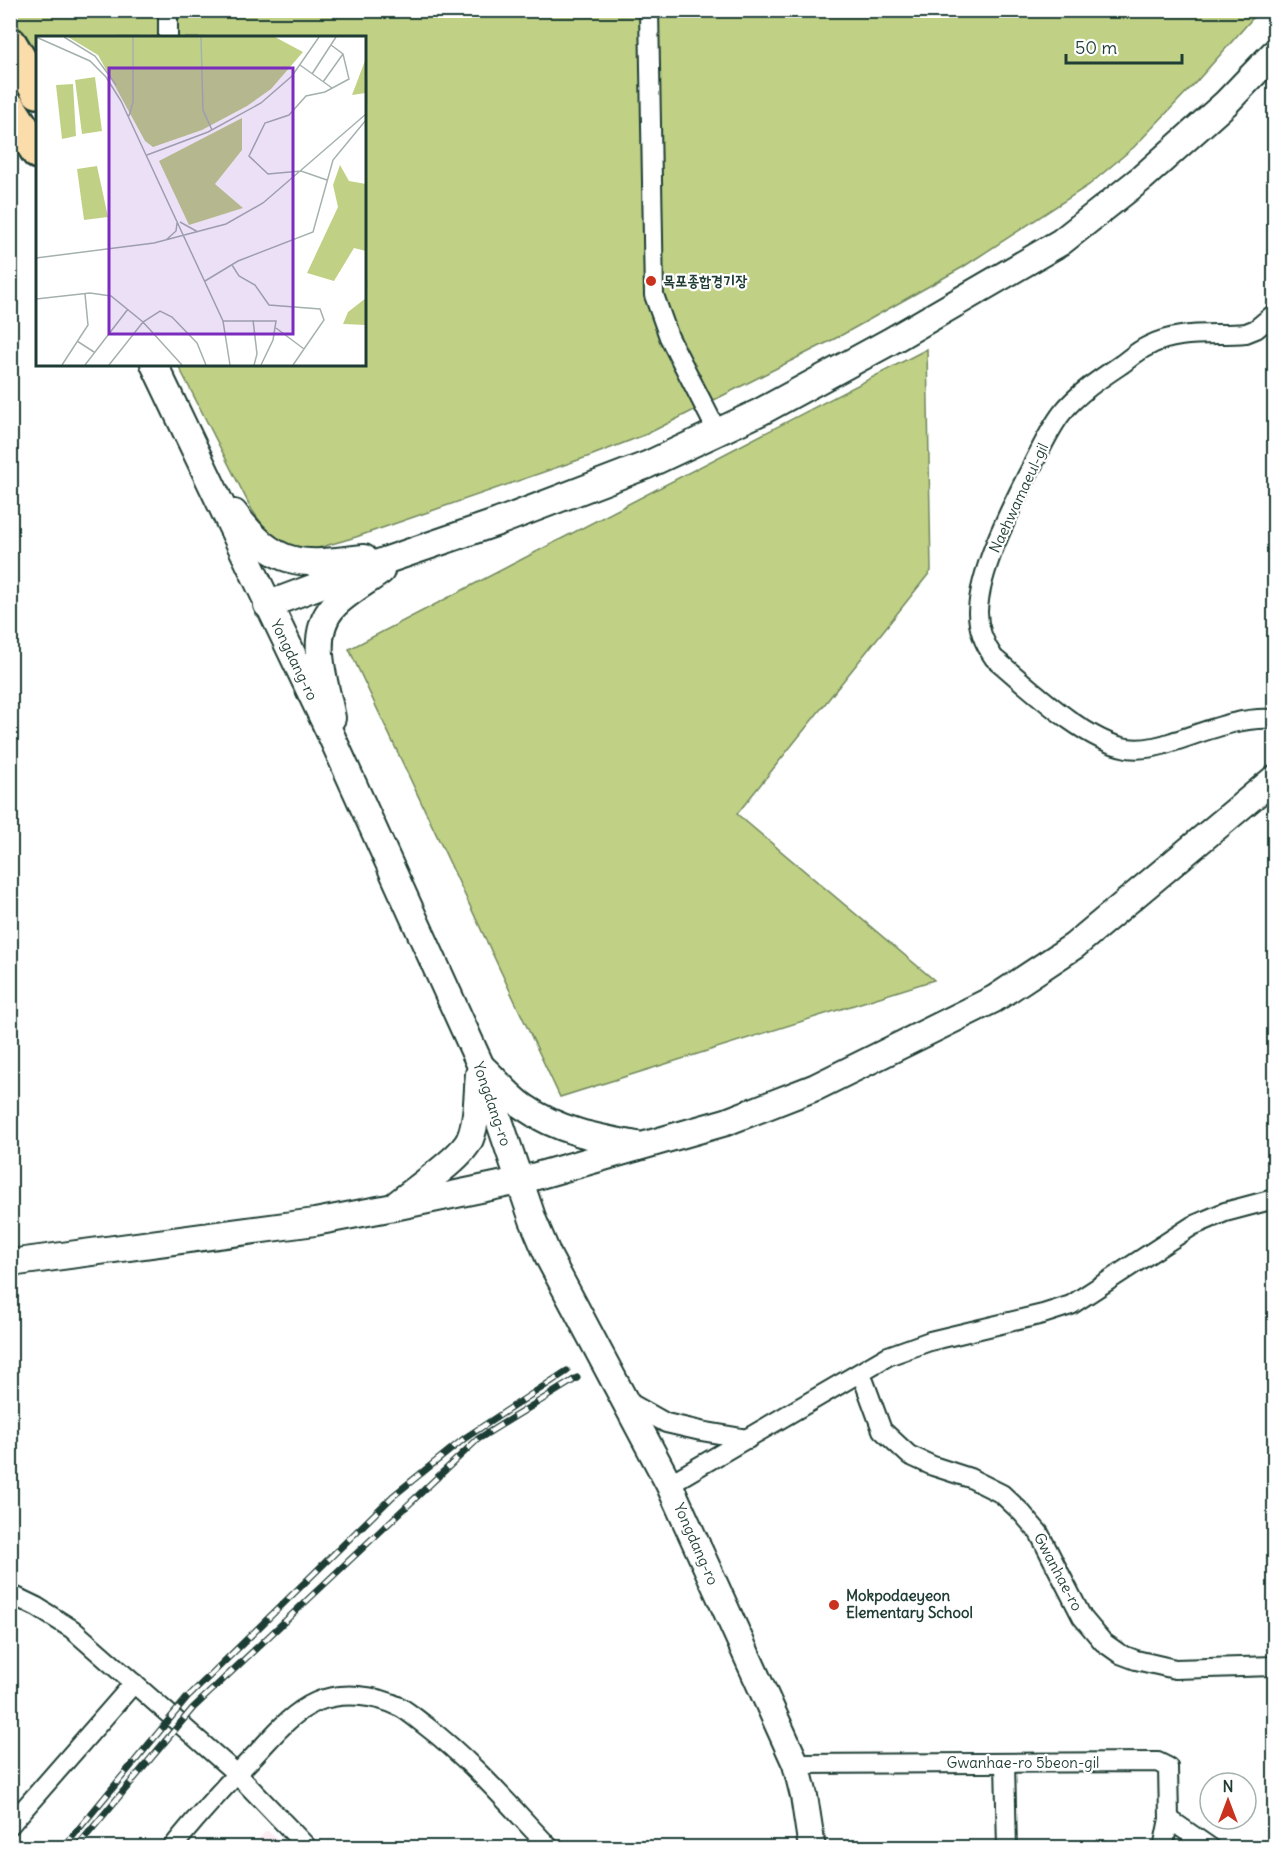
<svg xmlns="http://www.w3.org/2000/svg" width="1285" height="1858" viewBox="0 0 1285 1858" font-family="Delius,'Poor Story',sans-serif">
<rect width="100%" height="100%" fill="#fff"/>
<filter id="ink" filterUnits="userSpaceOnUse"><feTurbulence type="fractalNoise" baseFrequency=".0167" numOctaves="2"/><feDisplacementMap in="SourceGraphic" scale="12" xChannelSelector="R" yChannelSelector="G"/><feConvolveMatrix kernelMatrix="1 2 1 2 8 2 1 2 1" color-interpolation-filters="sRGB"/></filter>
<g filter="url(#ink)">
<!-- built -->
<path fill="#fdecf4" d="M 267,1830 L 285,1847 L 251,1847 Z"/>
<!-- green -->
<g fill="#c0d186" stroke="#70875d" stroke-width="1.5">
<path d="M 11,10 L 1259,11 L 1197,81 L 1134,147 L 1089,185 L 963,267 L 840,336 L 647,434 L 590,456 L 356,537 L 318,548 L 308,550 L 284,544 L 264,527 L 252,510 L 178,365 L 364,364 L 364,38 L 38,38 L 37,87 L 11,40 Z"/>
<path d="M 927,349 L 931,571 L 737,814 L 934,980 L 560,1097 L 349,649 Z"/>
</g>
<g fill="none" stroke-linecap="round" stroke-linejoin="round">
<!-- street casing -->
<g stroke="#1f3d34" stroke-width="22">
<g id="street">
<path d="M 649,10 L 654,295 L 669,337 L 718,433"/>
<path d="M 168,38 L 168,10"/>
<path d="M 1274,314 L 1256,329 L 1246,333 C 1213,336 1178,330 1148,346 C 1139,350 1130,358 1122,364 C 1101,378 1078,393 1062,413 C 1049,430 1041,449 1031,468 C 1012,506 979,569 978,612 C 978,629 985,645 994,658 C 1028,686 1084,741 1127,748 C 1142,750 1158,747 1172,742 C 1204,732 1240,716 1274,719"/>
<path d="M 861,1373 L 882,1430 L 909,1455 L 933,1466 L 970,1478 L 1002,1494 L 1022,1513 L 1039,1533 L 1082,1617 L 1103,1642 L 1120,1654 L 1136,1660 L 1175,1669 L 1274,1666"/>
<path d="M 625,1400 L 666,1423 L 701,1431 L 748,1439"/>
<path d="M 669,1484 L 888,1356 L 930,1341 L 1043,1314 L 1071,1305 L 1192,1226 L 1225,1212 L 1274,1199"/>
<path d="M 10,1594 L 37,1607 L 72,1629 L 237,1774 L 308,1848"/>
<path d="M 1005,1763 L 1007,1848"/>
<path d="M 796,1764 L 1158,1762 L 1168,1767 L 1169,1819 L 1163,1848"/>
<path d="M 1169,1819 L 1211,1848"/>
<path d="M 10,1825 L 134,1683"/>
<path d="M 172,1848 C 197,1816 226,1785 254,1756 C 273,1736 291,1713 316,1702 C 342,1691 376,1695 400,1707 C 409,1712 418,1720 426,1726 C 472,1761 510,1806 550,1848"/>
</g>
</g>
<!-- secondary casing -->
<g stroke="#1f3d34" stroke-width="30">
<g id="secondary">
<path d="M 154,364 L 330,733 L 480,1064 L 533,1220 L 549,1258 L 669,1484 L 796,1764 L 804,1796 L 812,1848"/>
<path d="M 234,513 C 276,568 299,566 364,558"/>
<path d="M 267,605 L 387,560 L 498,522 L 647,465 L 760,412 L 889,342 L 1061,242 L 1142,178 L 1226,103 L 1274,53"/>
<path d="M 332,718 C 326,684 307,636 333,607 C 346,593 365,583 381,571"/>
<path d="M 484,1069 C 497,1081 509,1097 524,1107 C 558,1131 597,1138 637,1145"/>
<path d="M 397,1204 C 414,1190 463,1157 470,1139 C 478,1119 477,1095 479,1074"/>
<path d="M 10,1263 L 315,1222 L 394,1207 L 519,1181 L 726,1122 L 816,1087 L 994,999 L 1074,946 L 1274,779"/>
</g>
</g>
<!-- highway casing -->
<g stroke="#1f3d34" stroke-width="38">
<g id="highway">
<path d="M 10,44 L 38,91"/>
<path d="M 10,109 L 38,152"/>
</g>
</g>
<!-- street -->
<use href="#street" stroke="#fff" stroke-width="18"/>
<!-- secondary -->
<use href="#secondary" stroke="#fff" stroke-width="26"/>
<!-- highway -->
<use href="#highway" stroke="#fbddab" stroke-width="33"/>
<!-- rail casing -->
<g stroke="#1f3d34" stroke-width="7">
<g id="rail">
<path d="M 63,1848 L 187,1698 L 393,1496 L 465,1438 L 567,1371"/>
<path d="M 76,1848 L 193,1708 L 478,1439 L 577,1378"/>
</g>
</g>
<!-- rail -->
<use href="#rail" stroke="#fff" stroke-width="4.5" stroke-dasharray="14" stroke-linecap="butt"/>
</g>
</g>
<!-- markers -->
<g fill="#c8321e" stroke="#fff" stroke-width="2">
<circle cx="651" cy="281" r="6"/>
<circle cx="834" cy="1605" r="6"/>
</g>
<g text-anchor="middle" stroke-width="4.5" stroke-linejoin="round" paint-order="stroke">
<!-- poi labels -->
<g font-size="15" font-weight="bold" fill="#1f3d34" stroke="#fff" text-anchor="start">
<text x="663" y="286">목포종합경기장</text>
<text x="846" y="1601">Mokpodaeyeon<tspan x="846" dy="17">Elementary School</tspan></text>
</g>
<!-- street labels -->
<g font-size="15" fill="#1f3d34" stroke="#fff">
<text transform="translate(1019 498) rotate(-65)" y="5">Naehwamaeul-gil</text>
<text transform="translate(294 660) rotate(64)" y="5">Yongdang-ro</text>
<text transform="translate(492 1104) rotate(71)" y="5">Yongdang-ro</text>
<text transform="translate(696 1544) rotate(66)" y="5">Yongdang-ro</text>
<text transform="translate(1058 1572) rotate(62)" y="5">Gwanhae-ro</text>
<text x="1023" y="1768">Gwanhae-ro 5beon-gil</text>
</g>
</g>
<!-- overview -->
<g transform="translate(36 36)">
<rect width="330" height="330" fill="#fff"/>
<path d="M 32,1 L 239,1 L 267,16 L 235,53 L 211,70 L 166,94 L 117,111 L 109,105 L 62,19 ZM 330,21 L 330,57 L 316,59 L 330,22 ZM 59,41 L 66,95 L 46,98 L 39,44 ZM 37,48 L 40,100 L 26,103 L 20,49 ZM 206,82 L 206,114 L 179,148 L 207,172 L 153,189 L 123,125 ZM 304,129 L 313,145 L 330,148 L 330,215 L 318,212 L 298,245 L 271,237 L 302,171 L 297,149 ZM 61,130 L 72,181 L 48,184 L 41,133 ZM 330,262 L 330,289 L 307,288 L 312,276 Z" fill="#c0d186"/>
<path fill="none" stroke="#a5b1ae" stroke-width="1.5" d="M 0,1 L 54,25 L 70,41 L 85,65M 28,1 L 59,20 L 80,49M 165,1 L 167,74 L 176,94M 264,29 L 296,52M 276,38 L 300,1M 287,46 L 307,18M 85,65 L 187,285 L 194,329M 93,80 L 97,66 L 97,1M 111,119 L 172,96 L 225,67 L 256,40 L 283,1M 291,144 L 265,135 L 232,138 L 213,120 L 229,87 L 253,79 L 270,60 L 289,56 L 313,43 L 307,18 L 295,9M 144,186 L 162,196M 130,204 L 140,195 L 141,187M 0,222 L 118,207 L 190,188 L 227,167 L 330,78M 196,229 L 203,240 L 219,249 L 233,269 L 284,273 L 288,284 L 257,329M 169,245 L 202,225 L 277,196 L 297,124 L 330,84M 0,263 L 54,257 L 75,260 L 107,286 L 146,329M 217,284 L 221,318 L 218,329M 187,285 L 240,285 L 237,304 L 225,329M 240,292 L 268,313M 41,305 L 58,316M 26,329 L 52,289 L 49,258M 49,329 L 92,273M 73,329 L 107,286 L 124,275 L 136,281 L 161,307 L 170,329"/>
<path fill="#7b2cbf" fill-opacity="0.15" stroke="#7b2cbf" stroke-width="3" d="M 73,32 L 257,32 L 257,298 L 73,298 Z"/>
<rect width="330" height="330" fill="none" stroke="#1f3d34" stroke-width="3"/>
</g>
<!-- margin -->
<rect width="1285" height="1858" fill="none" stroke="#fff" stroke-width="36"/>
<rect x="18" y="18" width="1249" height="1822" fill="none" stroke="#1f3d34" stroke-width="2" filter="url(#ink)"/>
<!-- north arrow -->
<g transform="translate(1228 1801)"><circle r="28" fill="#ffffff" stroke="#a5b1ae" stroke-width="1.5"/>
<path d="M0-4.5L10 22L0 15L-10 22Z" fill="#c8321e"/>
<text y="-9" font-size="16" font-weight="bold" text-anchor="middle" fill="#1f3d34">N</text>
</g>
<!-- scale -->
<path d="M1066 54v9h116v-9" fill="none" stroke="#1f3d34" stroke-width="3"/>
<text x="1075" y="54" font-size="18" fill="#1f3d34" stroke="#ffffff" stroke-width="4.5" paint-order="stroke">50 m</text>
</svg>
